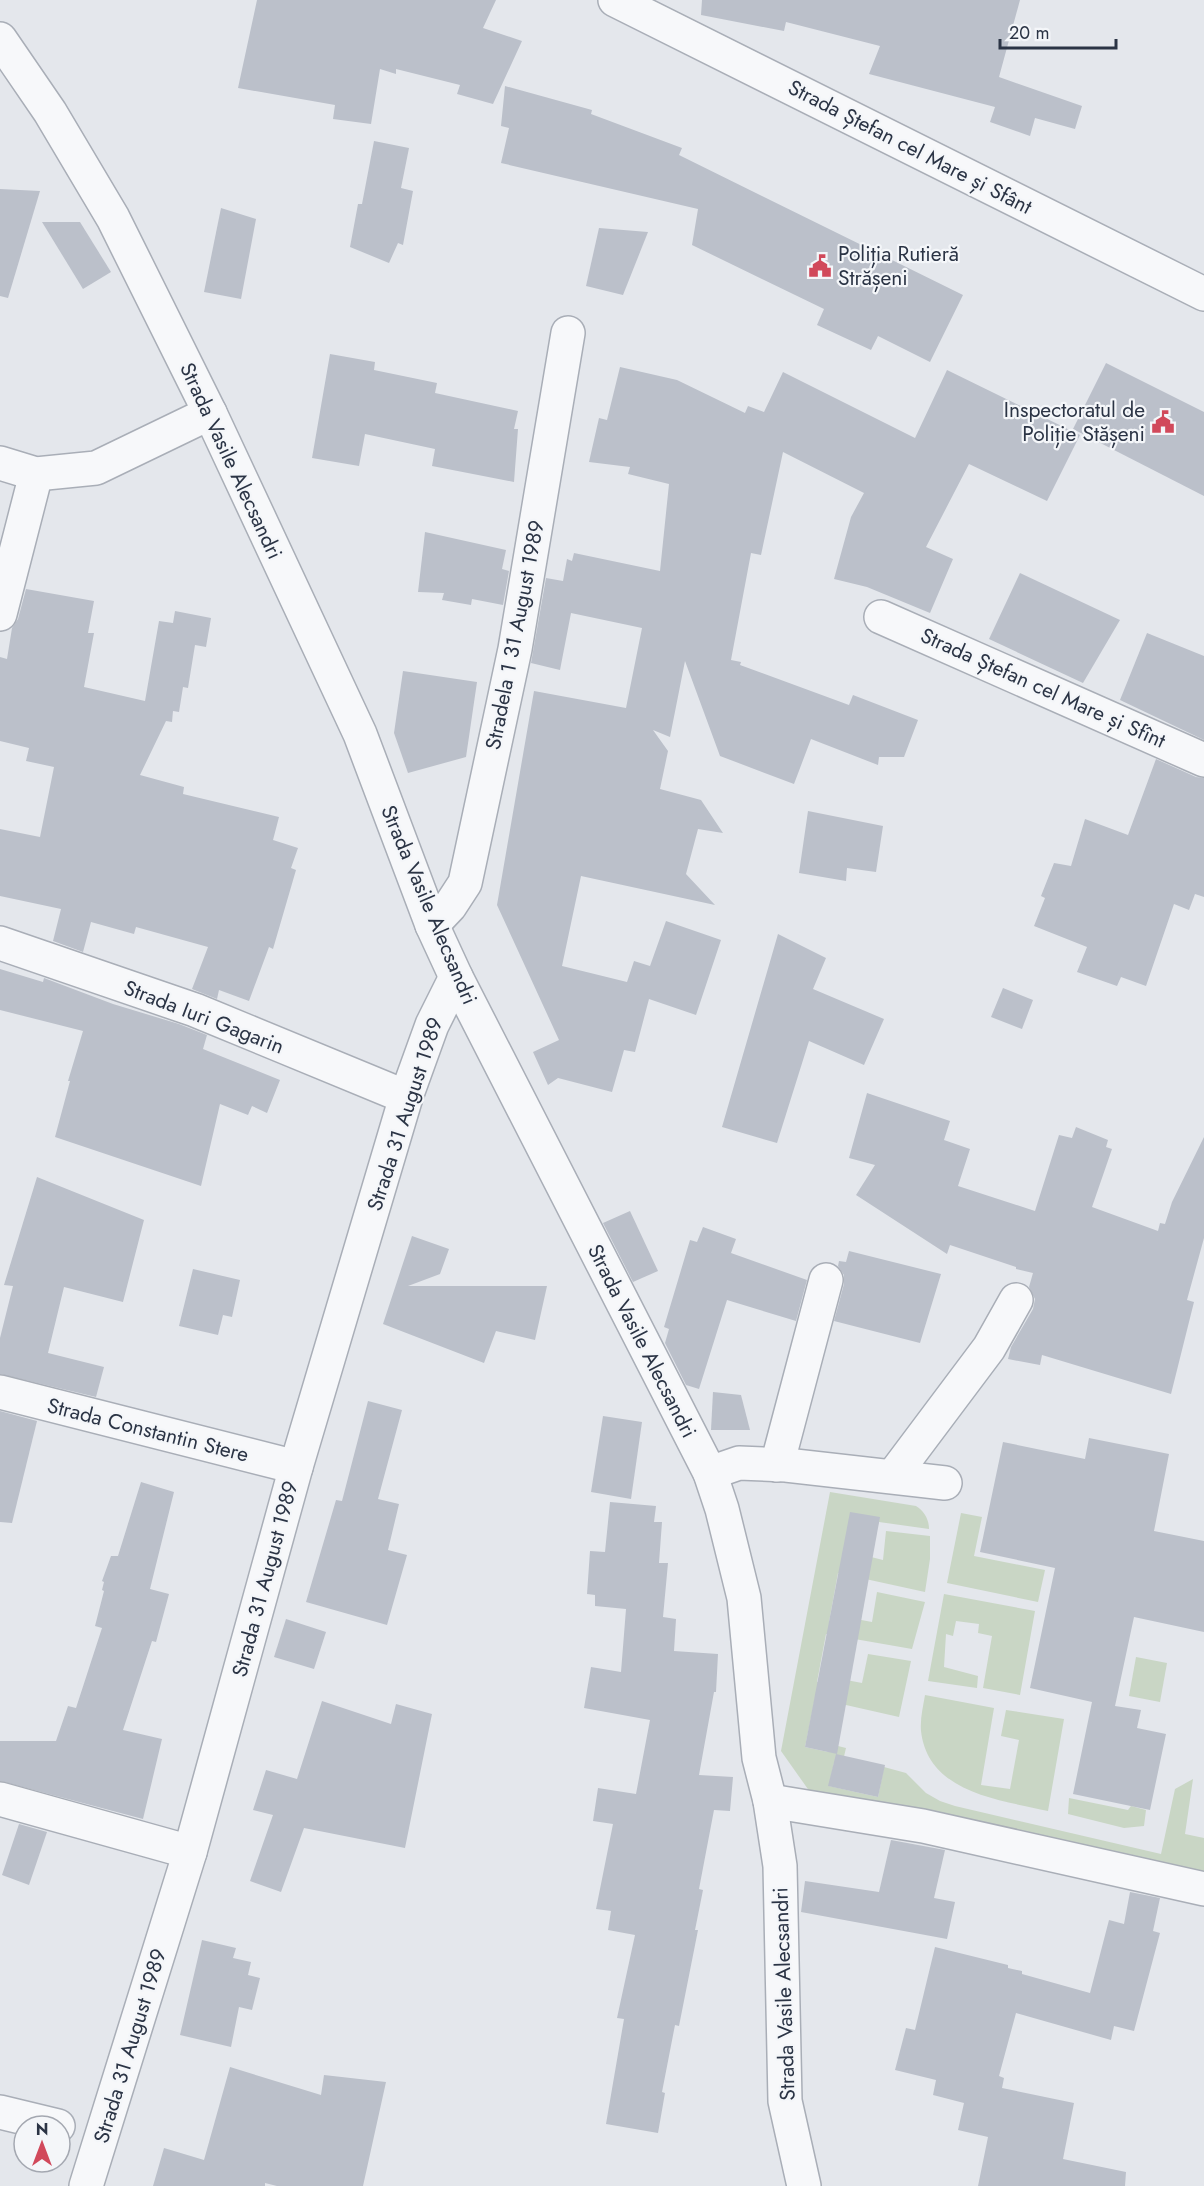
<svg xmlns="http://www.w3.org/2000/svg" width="1204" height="2186" viewBox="0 0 1204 2186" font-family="Jost,sans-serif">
<rect width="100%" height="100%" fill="#e4e7ec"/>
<!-- green -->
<g fill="#c9d6c5">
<path d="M 830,1492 L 916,1506 C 924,1511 929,1519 929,1529 L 879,1522 L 867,1556 L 883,1560 L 886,1531 L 930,1536 L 930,1559 L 925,1592 L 838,1573 L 829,1622 L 856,1619 L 872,1622 L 877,1592 L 925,1602 L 912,1649 L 826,1634 L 817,1682 L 841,1679 L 862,1683 L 868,1654 L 911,1661 L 899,1717 L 815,1698 L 805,1747 L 828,1752 L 830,1744 L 846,1748 L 842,1765 L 834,1763 L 829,1786 L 878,1797 L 884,1767 L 906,1773 L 926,1793 L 940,1801 L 955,1806 L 1161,1854 L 1175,1789 L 1193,1779 L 1185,1834 L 1204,1838 L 1204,1879 L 810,1792 L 781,1751 Z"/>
<path d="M 961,1513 L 982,1517 L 974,1556 L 1045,1570 L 1038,1602 L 947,1583 Z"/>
<path d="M 944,1594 L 1035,1611 L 1020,1695 L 983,1688 L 992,1636 L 978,1633 L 979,1624 L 956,1621 L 953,1636 L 946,1634 L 944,1667 L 978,1676 L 977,1688 L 928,1681 Z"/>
<path d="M 1136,1657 L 1167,1663 L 1160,1702 L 1129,1696 Z"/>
<path d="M 925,1695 L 994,1708 L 981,1785 L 1010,1789 L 1019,1740 L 1001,1736 L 1006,1710 L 1064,1719 L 1048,1811 C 1000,1800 928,1793 921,1731 C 920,1719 923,1707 925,1695 Z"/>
<path d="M 1069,1798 L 1128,1810 L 1131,1806 L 1146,1810 L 1144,1826 L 1124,1828 L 1068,1814 Z"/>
</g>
<!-- building -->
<g fill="#bbc0ca">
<path d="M 257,0 L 496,0 L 483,28 L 522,41 L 493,104 L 457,94 L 460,85 L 396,69 L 396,74 L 380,69 L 371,124 L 333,119 L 335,105 L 238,88 Z"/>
<path d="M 702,0 L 1020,0 L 999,77 L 1082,106 L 1075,129 L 1035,118 L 1030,136 L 990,122 L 995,107 L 869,74 L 880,46 L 786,22 L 784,31 L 701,15 Z"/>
<path d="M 505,86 L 592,110 L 591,114 L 682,148 L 679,155 L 963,295 L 930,362 L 878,336 L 871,350 L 817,325 L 824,309 L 692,245 L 698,209 L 501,163 L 509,128 L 501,126 Z"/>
<path d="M 374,141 L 409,148 L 401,188 L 413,191 L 403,245 L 398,243 L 389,263 L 350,247 L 358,204 L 362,204 Z"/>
<path d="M 0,189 L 40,191 L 8,298 L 0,296 Z"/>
<path d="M 221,208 L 256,219 L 241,299 L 204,292 Z"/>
<path d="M 42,222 L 80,222 L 111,272 L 83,289 Z"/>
<path d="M 599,228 L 648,232 L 623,295 L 586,286 Z"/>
<path d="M 330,354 L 375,362 L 374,370 L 437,383 L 435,393 L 518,411 L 514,429 L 518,429 L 514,482 L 432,466 L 435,449 L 365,434 L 359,466 L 312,458 Z"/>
<path d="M 1106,363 L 1204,412 L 1204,496 L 1073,429 Z"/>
<path d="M 620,367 L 677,380 L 745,413 L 748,406 L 764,412 L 783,372 L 915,438 L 947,370 L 1080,435 L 1047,501 L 969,464 L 926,547 L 953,559 L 930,613 L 867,587 L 834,579 L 851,517 L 864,493 L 783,452 L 761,555 L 751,553 L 731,660 L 741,662 L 740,665 L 849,705 L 853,695 L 918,720 L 904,757 L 879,757 L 878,765 L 811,739 L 794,784 L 720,756 L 685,661 L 670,737 L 653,730 L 668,751 L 660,789 L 701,800 L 723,833 L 698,829 L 686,874 L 715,905 L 581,876 L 562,966 L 627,982 L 634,961 L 650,966 L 666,921 L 721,940 L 696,1015 L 649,999 L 635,1052 L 624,1050 L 612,1092 L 558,1078 L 548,1085 L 533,1052 L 559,1040 L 497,905 L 534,691 L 626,708 L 642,628 L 571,613 L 560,670 L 531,663 L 546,578 L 563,581 L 567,559 L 572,561 L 574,553 L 660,571 L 669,484 L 628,474 L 630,467 L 589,462 L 599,418 L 607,420 Z"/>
<path d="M 425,532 L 506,550 L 502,569 L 509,571 L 503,605 L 472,599 L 471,605 L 442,600 L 444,593 L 418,592 Z"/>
<path d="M 1020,573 L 1120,620 L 1083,683 L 989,639 Z"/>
<path d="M 26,589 L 94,601 L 88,633 L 94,633 L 84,687 L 145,701 L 159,621 L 173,623 L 175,611 L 211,618 L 206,647 L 195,645 L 188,688 L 183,687 L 179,712 L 173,711 L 172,722 L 166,721 L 140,775 L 184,787 L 183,794 L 279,817 L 273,840 L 298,848 L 291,868 L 296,870 L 273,949 L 269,947 L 249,1001 L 219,990 L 217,999 L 192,989 L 208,947 L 136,927 L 134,934 L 91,922 L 83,952 L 53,941 L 61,909 L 0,896 L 0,829 L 40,837 L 54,767 L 26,761 L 29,748 L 0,741 L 0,657 L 7,659 L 12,628 L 18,619 Z"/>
<path d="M 1147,633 L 1204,656 L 1204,740 L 1120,700 Z"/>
<path d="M 403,671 L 477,682 L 466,757 L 408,773 L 394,733 Z"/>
<path d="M 1156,759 L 1196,777 L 1204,778 L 1204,897 L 1195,894 L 1189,910 L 1174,904 L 1146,986 L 1121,977 L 1117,986 L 1077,972 L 1087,947 L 1034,926 L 1045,898 L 1041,896 L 1054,863 L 1071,866 L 1085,819 L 1128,835 Z"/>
<path d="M 808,811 L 883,826 L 876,872 L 847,868 L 846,881 L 799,873 Z"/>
<path d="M 778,934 L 826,958 L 813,989 L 884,1019 L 864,1065 L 809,1041 L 777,1143 L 722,1127 Z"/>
<path d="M 0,969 L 43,982 L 44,978 L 113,1004 L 179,1024 L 207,1035 L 203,1049 L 280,1080 L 267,1113 L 252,1106 L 248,1115 L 220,1104 L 201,1186 L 55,1137 L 70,1081 L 68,1081 L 83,1031 L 0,1010 Z"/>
<path d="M 1003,988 L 1033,1000 L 1022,1029 L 991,1017 Z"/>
<path d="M 867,1093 L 950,1121 L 944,1140 L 970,1149 L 958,1186 L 1035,1211 L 1059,1135 L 1072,1138 L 1076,1127 L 1108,1140 L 1106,1147 L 1112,1149 L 1092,1207 L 1158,1231 L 1160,1223 L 1165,1224 L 1172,1202 L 1204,1137 L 1204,1238 L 1187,1300 L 1194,1302 L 1171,1394 L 1042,1355 L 1040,1365 L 1008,1359 L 1011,1347 L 1033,1309 L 1035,1299 L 1029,1287 L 1033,1273 L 1016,1269 L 1016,1267 L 950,1245 L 947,1254 L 856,1195 L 875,1165 L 849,1158 Z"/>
<path d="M 37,1177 L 144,1220 L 123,1302 L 64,1287 L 48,1353 L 104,1367 L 96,1397 L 0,1374 L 0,1338 L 13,1286 L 4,1285 Z"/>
<path d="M 630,1211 L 658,1271 L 633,1282 L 603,1223 Z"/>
<path d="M 703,1227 L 736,1239 L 731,1253 L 807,1280 L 796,1321 L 727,1300 L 699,1389 L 686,1385 L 665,1343 L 669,1329 L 664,1327 L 690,1240 L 697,1242 Z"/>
<path d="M 412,1236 L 449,1249 L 440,1274 L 408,1286 L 547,1286 L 535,1340 L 496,1331 L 484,1363 L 383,1324 Z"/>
<path d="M 849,1251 L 941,1274 L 920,1343 L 834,1321 L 844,1284 L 844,1275 L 838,1266 L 839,1261 L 846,1262 Z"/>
<path d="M 193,1269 L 240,1280 L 232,1317 L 223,1315 L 218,1335 L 179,1326 Z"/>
<path d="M 713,1392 L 741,1395 L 750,1430 L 711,1430 Z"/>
<path d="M 368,1401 L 402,1410 L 378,1499 L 399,1504 L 388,1550 L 407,1555 L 387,1625 L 306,1602 L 336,1500 L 342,1501 Z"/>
<path d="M 0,1411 L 37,1421 L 12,1523 L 0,1522 Z"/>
<path d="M 603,1416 L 642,1422 L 631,1499 L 591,1492 Z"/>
<path d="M 1089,1438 L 1169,1454 L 1154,1531 L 1204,1541 L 1204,1632 L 1134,1617 L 1115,1706 L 1141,1710 L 1137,1728 L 1166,1734 L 1150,1810 L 1073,1794 L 1092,1702 L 1030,1688 L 1055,1568 L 980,1552 L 1003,1442 L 1085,1459 Z"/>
<path d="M 141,1482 L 174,1492 L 150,1589 L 169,1594 L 156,1642 L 152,1641 L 123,1730 L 162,1739 L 143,1819 L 0,1781 L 0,1741 L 56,1741 L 68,1706 L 76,1708 L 102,1628 L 95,1626 L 104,1591 L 102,1590 L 104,1582 L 102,1581 L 111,1556 L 118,1556 Z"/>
<path d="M 610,1502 L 656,1506 L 654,1522 L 662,1522 L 659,1563 L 668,1563 L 663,1617 L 676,1619 L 674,1651 L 718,1654 L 716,1692 L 714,1692 L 699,1775 L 733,1777 L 730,1811 L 714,1810 L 699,1889 L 703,1890 L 695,1930 L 698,1930 L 679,2026 L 675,2025 L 662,2092 L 665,2093 L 658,2133 L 606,2124 L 624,2019 L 617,2018 L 635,1935 L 608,1930 L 611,1911 L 596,1909 L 613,1824 L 593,1821 L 598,1788 L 636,1794 L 650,1720 L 584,1708 L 591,1667 L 621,1672 L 626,1609 L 595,1606 L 595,1595 L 587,1594 L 590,1551 L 605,1552 Z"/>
<path d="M 850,1512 L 880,1517 L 837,1754 L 805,1747 Z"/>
<path d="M 286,1619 L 326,1632 L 314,1669 L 274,1657 Z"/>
<path d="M 322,1701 L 391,1724 L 396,1704 L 432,1714 L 405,1848 L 304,1828 L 281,1892 L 250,1881 L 273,1815 L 253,1810 L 266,1770 L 297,1779 Z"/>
<path d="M 836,1754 L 885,1765 L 878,1797 L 828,1786 Z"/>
<path d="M 19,1824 L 47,1832 L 29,1885 L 2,1875 Z"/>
<path d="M 891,1840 L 945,1850 L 934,1898 L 955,1902 L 947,1939 L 801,1912 L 805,1881 L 879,1892 Z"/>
<path d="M 1130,1892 L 1160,1898 L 1153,1931 L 1160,1933 L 1134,2031 L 1114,2026 L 1111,2040 L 1016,2013 L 999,2076 L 1004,2078 L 1002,2088 L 1074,2103 L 1063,2159 L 1126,2172 L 1125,2186 L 978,2186 L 988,2137 L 958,2130 L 964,2103 L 933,2095 L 936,2080 L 895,2070 L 906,2028 L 915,2030 L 935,1947 L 1008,1965 L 1008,1968 L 1022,1971 L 1022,1974 L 1090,1993 L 1109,1920 L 1124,1924 Z"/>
<path d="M 202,1940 L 236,1948 L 233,1958 L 251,1962 L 248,1975 L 260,1978 L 252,2010 L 239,2007 L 231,2047 L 180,2035 Z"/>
<path d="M 230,2067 L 321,2095 L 324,2075 L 386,2082 L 363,2186 L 277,2186 L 265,2183 L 265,2186 L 153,2186 L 164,2148 L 204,2160 Z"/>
</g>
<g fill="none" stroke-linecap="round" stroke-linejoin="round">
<!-- minor casing -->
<g stroke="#a9aeb7" stroke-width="36">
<g id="minor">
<path d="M 615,0 L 1204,294"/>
<path d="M 0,39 L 50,112 L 113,218 L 210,413 L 360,734 L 432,925 L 456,977 L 710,1473 L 722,1509 L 744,1598 L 759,1758 L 770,1801 L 780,1866 L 785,2101 L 804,2186"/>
<path d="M 0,463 L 36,474 L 96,468 L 210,413"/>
<path d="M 0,614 L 36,474"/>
<path d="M 881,617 L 1204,760"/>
<path d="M 432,925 L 450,906 L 465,883 L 515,649 L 568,333"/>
<path d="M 0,943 L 195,1010 L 406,1097"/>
<path d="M 0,1392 L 296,1467"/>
<path d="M 777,1465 L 826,1280"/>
<path d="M 710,1473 L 739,1463 L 786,1465 L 945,1483"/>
<path d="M 893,1476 L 989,1348 L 1016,1300"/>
<path d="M 0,1799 L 190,1852"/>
<path d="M 770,1801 L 923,1826 L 1204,1889"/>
<path d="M 0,2112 L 58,2126"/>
<path d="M 86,2186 L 190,1852 L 296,1467 L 406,1097 L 432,1025 L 456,977"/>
</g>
</g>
<!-- minor -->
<use href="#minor" stroke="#f7f8fa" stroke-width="33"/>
</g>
<!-- icons -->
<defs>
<g id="civic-bare" transform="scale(1.8)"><path d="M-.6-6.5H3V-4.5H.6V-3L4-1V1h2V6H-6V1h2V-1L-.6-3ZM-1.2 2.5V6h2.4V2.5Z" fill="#d1495b" stroke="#f4f6f9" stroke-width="2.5" paint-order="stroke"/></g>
</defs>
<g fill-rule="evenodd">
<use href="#civic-bare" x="820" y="266"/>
<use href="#civic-bare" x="1163" y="422"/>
</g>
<g text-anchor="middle" stroke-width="4.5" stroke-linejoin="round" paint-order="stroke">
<!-- street labels -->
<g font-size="21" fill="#2b3445" stroke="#f4f6f9">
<text transform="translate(910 147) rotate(27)" y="7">Strada Ștefan cel Mare și Sfânt</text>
<text transform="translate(231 461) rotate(65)" y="7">Strada Vasile Alecsandri</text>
<text transform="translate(515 635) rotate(-79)" y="7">Stradela 1 31 August 1989</text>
<text transform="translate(1043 688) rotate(24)" y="7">Strada Ștefan cel Mare și Sfînt</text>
<text transform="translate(429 905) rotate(67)" y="7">Strada Vasile Alecsandri</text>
<text transform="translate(204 1017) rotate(21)" y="7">Strada Iuri Gagarin</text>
<text transform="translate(405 1114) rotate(-72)" y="7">Strada 31 August 1989</text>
<text transform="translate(642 1341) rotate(63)" y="7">Strada Vasile Alecsandri</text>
<text transform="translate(148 1430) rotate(14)" y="7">Strada Constantin Stere</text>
<text transform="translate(265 1579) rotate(-75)" y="7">Strada 31 August 1989</text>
<text transform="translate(784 1994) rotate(-92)" y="7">Strada Vasile Alecsandri</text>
<text transform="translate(130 2046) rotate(-73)" y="7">Strada 31 August 1989</text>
</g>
<!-- poi labels -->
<g font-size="21" fill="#2b3445" stroke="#f4f6f9" text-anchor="start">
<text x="838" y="261">Poliția Rutieră<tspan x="838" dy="24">Strășeni</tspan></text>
<text x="1145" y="417" text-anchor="end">Inspectoratul de<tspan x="1145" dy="24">Poliție Stășeni</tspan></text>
</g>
</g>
<!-- north arrow -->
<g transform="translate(42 2144)"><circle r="28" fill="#f4f6f9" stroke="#a4a8b1" stroke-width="1.5"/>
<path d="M0-4.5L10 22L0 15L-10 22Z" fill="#d1495b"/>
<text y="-9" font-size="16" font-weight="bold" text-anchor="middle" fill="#2b3445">N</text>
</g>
<!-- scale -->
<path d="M1000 39v9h116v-9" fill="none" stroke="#2b3445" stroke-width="3"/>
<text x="1009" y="39" font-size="18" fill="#2b3445" stroke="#f4f6f9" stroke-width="4.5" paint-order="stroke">20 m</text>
</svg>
